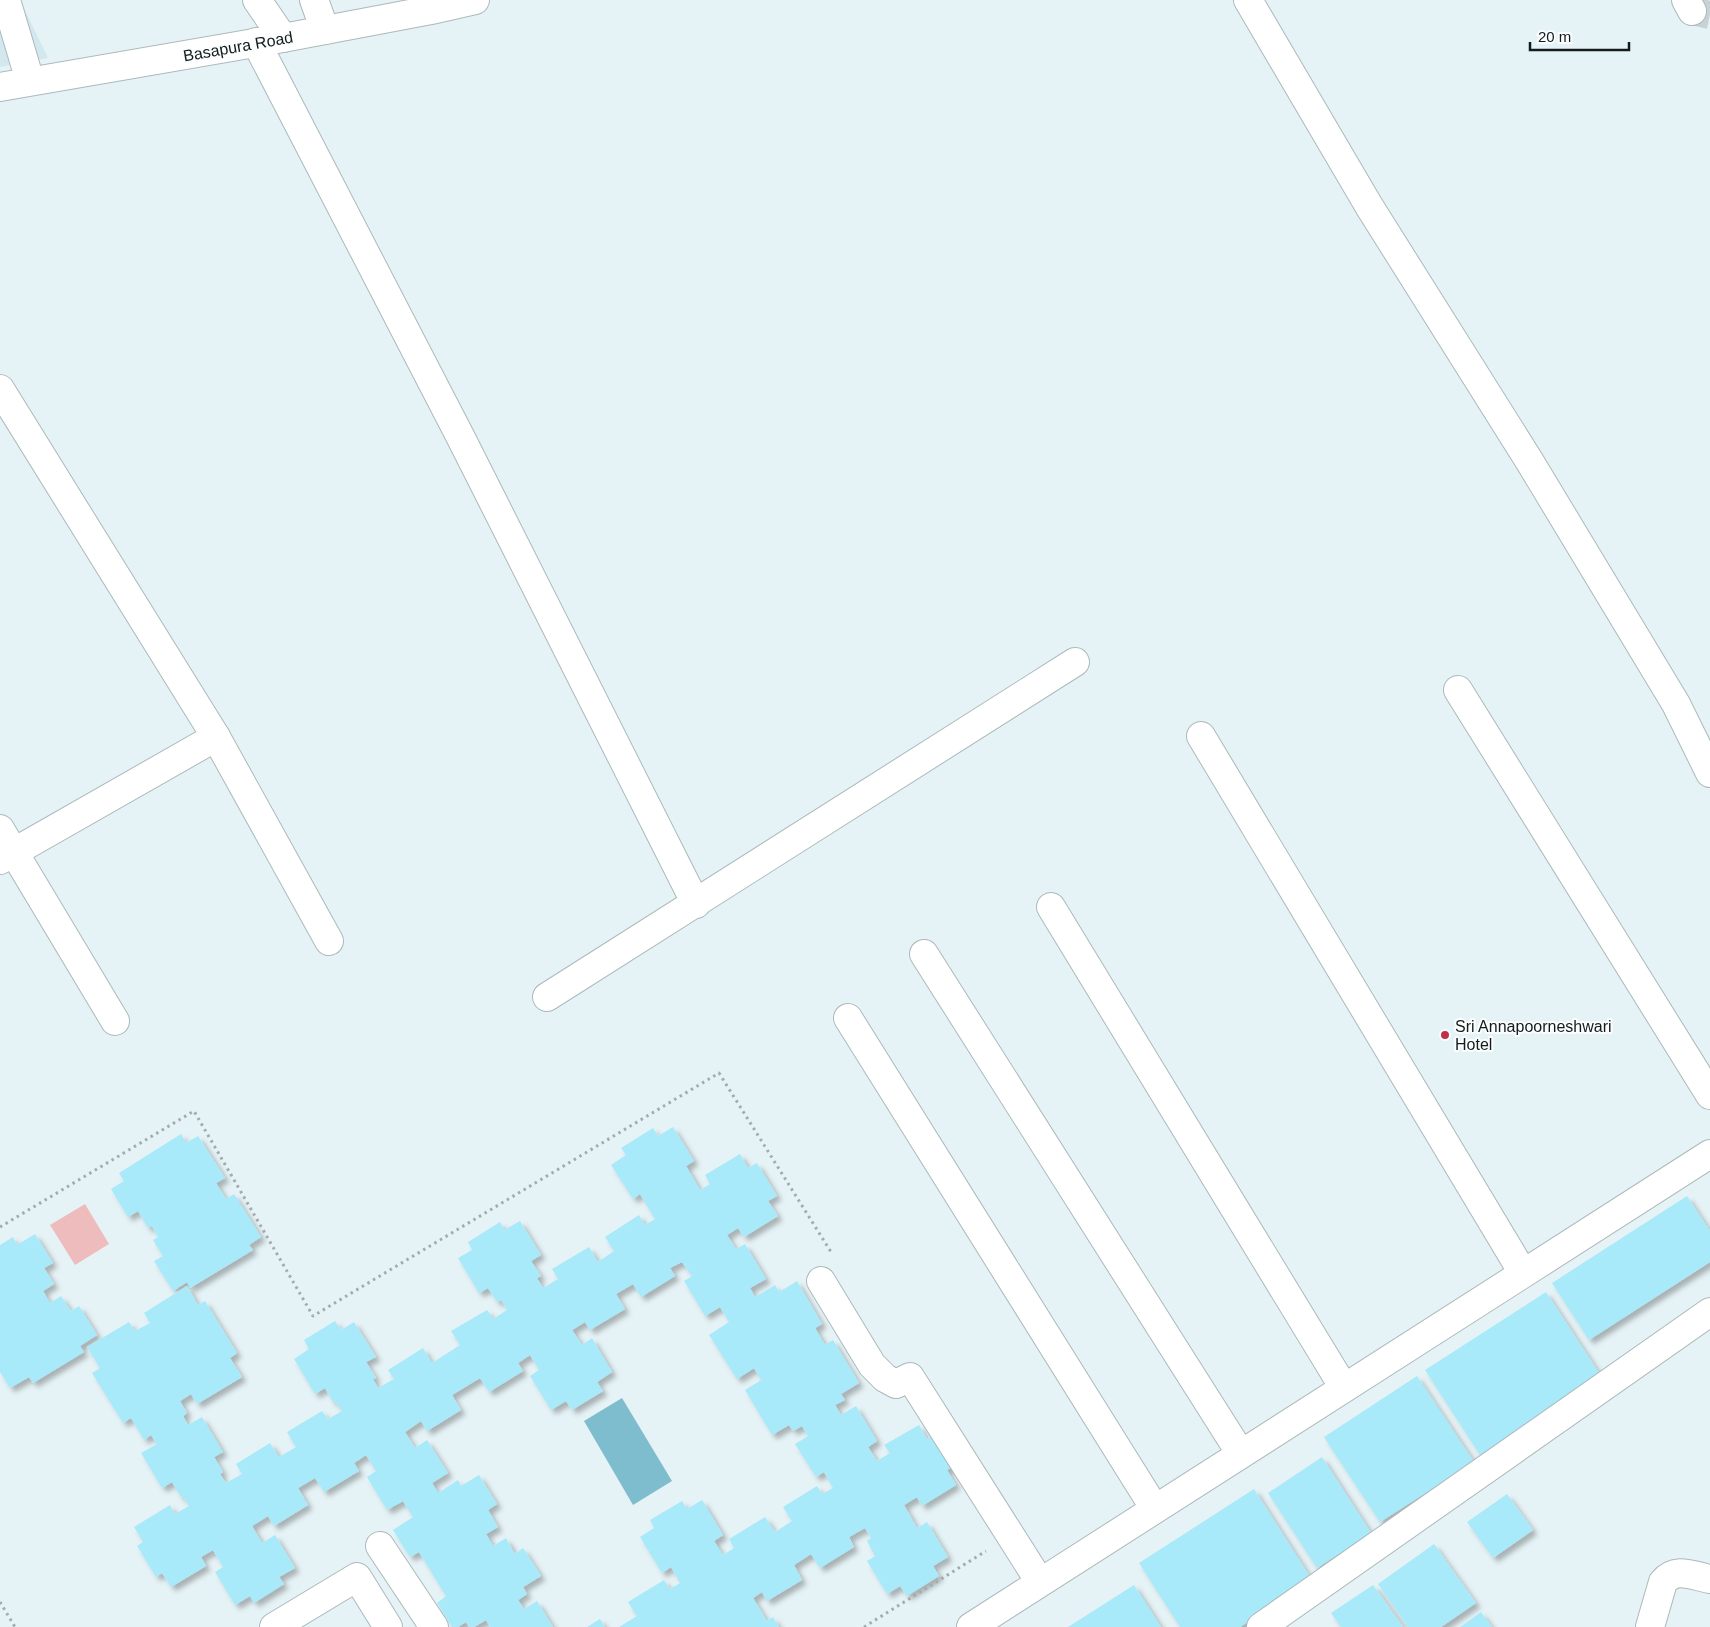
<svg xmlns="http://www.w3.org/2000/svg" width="1710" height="1627" viewBox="0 0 1710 1627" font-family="Arial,sans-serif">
<defs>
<filter id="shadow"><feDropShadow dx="4.5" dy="4.5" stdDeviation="2.5" flood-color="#0004"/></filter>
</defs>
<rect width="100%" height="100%" fill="#e6f3f6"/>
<!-- built -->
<path fill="#d2e8ee" d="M 0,0 L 20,0 L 48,58 L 0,67 Z"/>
<!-- green -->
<path fill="#efbcbd" d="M 85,1204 L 109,1244 L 75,1265 L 50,1225 Z"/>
<!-- water -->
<path fill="#7ebdce" d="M 622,1398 L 672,1481 L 633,1505 L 584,1421 Z"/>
<!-- building -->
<g fill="#a8e9fa" filter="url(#shadow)">
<path d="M 673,1127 L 694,1161 L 686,1166 L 700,1190 L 710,1184 L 705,1175 L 740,1154 L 748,1168 L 757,1163 L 777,1196 L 768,1201 L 778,1216 L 744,1237 L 738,1228 L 727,1235 L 736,1249 L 745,1244 L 766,1279 L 750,1288 L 755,1297 L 775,1285 L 779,1292 L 797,1281 L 822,1324 L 815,1328 L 825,1345 L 833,1340 L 859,1383 L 841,1394 L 845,1400 L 835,1405 L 841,1415 L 856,1406 L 877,1441 L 868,1447 L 877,1461 L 890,1453 L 884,1445 L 919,1425 L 927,1439 L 936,1433 L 956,1465 L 947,1470 L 956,1485 L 922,1506 L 917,1497 L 904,1505 L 917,1528 L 927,1522 L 948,1557 L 933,1566 L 939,1576 L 907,1596 L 900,1586 L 887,1594 L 867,1561 L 875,1556 L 867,1541 L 871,1538 L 865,1528 L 849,1537 L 854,1547 L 820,1568 L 811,1554 L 794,1565 L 802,1580 L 767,1601 L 762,1592 L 753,1598 L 767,1621 L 773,1617 L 779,1627 L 619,1627 L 637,1616 L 628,1602 L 664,1580 L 670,1589 L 680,1583 L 671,1567 L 662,1573 L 640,1537 L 654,1528 L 650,1520 L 682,1501 L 687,1509 L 702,1500 L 723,1535 L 714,1541 L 723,1555 L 734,1548 L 729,1539 L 765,1517 L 775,1532 L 792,1521 L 783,1507 L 817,1486 L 822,1494 L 833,1488 L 824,1472 L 816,1477 L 795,1444 L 808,1436 L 802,1426 L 793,1431 L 789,1425 L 772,1435 L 745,1390 L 761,1380 L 754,1368 L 737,1379 L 709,1335 L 729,1322 L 720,1307 L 705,1316 L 684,1281 L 692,1276 L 682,1262 L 670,1268 L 675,1276 L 641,1297 L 633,1284 L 616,1294 L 625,1309 L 590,1330 L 585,1322 L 572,1330 L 582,1345 L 592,1338 L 612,1372 L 597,1382 L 603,1391 L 572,1410 L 566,1401 L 551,1410 L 530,1376 L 539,1370 L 530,1355 L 518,1363 L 523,1371 L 489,1392 L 480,1378 L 452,1395 L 461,1410 L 427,1431 L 421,1421 L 405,1432 L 415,1448 L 427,1440 L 448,1473 L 432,1483 L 438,1493 L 458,1480 L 461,1486 L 479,1475 L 497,1504 L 488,1510 L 498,1527 L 486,1534 L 493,1546 L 506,1538 L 515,1554 L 523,1548 L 541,1576 L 523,1587 L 527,1594 L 518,1600 L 524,1609 L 537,1601 L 553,1627 L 490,1627 L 486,1620 L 474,1627 L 469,1627 L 466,1622 L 458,1627 L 452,1627 L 437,1603 L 446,1596 L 419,1552 L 410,1557 L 393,1530 L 413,1517 L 403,1501 L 387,1510 L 367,1477 L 376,1471 L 366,1455 L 354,1463 L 359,1471 L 324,1492 L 315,1478 L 298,1488 L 308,1505 L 274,1526 L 268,1516 L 252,1526 L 262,1543 L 275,1535 L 295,1568 L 279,1577 L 284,1584 L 254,1603 L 250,1596 L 235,1605 L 215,1572 L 223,1567 L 213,1550 L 201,1557 L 206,1566 L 171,1587 L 162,1573 L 156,1577 L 137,1546 L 143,1542 L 134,1527 L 170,1505 L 175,1514 L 189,1506 L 183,1496 L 181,1497 L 172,1482 L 162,1488 L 141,1453 L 157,1444 L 151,1435 L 144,1440 L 131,1418 L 123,1423 L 92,1373 L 100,1368 L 87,1347 L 129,1322 L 135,1331 L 150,1323 L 144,1313 L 187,1286 L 198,1305 L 205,1301 L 237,1353 L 230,1358 L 242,1377 L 197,1404 L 191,1394 L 180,1401 L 187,1413 L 183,1416 L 188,1425 L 202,1417 L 223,1452 L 214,1457 L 223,1472 L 220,1474 L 226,1483 L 242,1474 L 236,1464 L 270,1443 L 279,1457 L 296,1447 L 287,1432 L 322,1411 L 328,1419 L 342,1411 L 335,1401 L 333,1402 L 325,1388 L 315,1394 L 294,1359 L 309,1349 L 304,1340 L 335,1321 L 341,1330 L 354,1322 L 376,1357 L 366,1362 L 376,1378 L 373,1379 L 378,1388 L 394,1379 L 388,1370 L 423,1348 L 432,1363 L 460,1345 L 451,1331 L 487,1310 L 493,1319 L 507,1310 L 501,1300 L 497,1302 L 488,1288 L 479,1293 L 458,1258 L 472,1250 L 468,1242 L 500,1222 L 504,1230 L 520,1221 L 541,1255 L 531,1261 L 541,1276 L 537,1278 L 543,1288 L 558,1279 L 552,1269 L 589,1247 L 598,1262 L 614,1251 L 605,1237 L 639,1215 L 645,1225 L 655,1219 L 640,1194 L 633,1199 L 611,1165 L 626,1155 L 621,1148 L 653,1128 L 658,1136 Z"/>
<path d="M 181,1134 L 186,1143 L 198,1136 L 225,1178 L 216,1183 L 226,1199 L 234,1194 L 261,1237 L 249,1245 L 253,1250 L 190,1288 L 187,1282 L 173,1291 L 154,1261 L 163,1256 L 153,1240 L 158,1237 L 152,1226 L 148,1228 L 138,1211 L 128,1217 L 111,1189 L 124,1181 L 119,1173 Z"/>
<path d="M 1687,1196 L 1710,1231 L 1710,1262 L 1589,1340 L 1552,1283 Z"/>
<path d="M 35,1234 L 53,1263 L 44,1268 L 54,1284 L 43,1291 L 50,1303 L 61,1296 L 71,1311 L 79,1306 L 97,1335 L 80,1346 L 84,1352 L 33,1383 L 29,1377 L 10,1388 L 0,1372 L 0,1245 L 13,1237 L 17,1245 Z"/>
<path d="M 1546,1292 L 1601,1376 L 1480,1455 L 1425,1370 Z"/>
<path d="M 1417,1376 L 1474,1462 L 1380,1522 L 1324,1437 Z"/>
<path d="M 1322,1457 L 1371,1533 L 1317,1568 L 1268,1493 Z"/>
<path d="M 1254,1489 L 1312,1580 L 1240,1627 L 1180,1627 L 1139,1563 Z"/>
<path d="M 1507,1494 L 1533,1530 L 1493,1558 L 1467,1522 Z"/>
<path d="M 1434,1544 L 1476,1603 L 1441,1627 L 1408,1627 L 1378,1584 Z"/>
<path d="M 1134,1585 L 1161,1627 L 1068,1627 Z"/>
<path d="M 1373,1585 L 1403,1627 L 1341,1627 L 1331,1613 Z"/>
<path d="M 1481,1612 L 1492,1627 L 1460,1627 Z"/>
<path d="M 600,1619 L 605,1627 L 587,1627 Z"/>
</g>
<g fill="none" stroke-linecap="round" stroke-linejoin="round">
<!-- minor-tunnel -->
<path stroke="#c7d2d5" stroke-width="28" stroke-dasharray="28 14" stroke-linecap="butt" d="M 1692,11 L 1710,15"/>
<!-- minor casing -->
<g stroke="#acb9bc" stroke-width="30">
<g id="minor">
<path d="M 6,0 L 30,81"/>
<path d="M 257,0 L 283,38"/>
<path d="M 314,0 L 325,30"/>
<path d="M 1248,0 L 1369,206 L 1530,462 L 1676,704 L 1710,773"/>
<path d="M 1686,0 L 1692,11"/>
<path d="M 256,42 L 460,436 L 696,904"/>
<path d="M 0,87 L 283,38 L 431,10 L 475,0"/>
<path d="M 0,389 L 216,737 L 329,941"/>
<path d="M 1458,690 L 1710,1095"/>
<path d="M 1201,736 L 1523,1273"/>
<path d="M 0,829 L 115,1021"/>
<path d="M 0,860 L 216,737"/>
<path d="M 1051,907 L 1344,1388"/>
<path d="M 924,954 L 1241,1454"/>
<path d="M 547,997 L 1075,662"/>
<path d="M 848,1018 L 1155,1509"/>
<path d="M 821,1281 L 872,1365 L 885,1378 L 896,1384 L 910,1377 L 1040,1582"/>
<path d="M 380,1546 L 434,1627"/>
<path d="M 274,1627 L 357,1577 L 388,1627"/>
<path d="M 971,1627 L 1710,1154"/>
<path d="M 1261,1627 L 1710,1312"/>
<path d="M 1650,1627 L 1663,1582 C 1676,1566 1693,1576 1710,1579"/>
</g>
</g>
<!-- path -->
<g stroke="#a2acae" stroke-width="3" stroke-dasharray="2.5 4" stroke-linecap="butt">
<path d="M 0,1227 L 194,1111 L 313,1316 L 719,1073 L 831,1252"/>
<path d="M 0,1602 L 15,1627"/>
<path d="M 864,1627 L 986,1551"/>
</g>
<!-- minor -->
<use href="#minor" stroke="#fff" stroke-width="28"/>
</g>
<!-- markers -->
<circle fill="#c03049" stroke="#fbfeff" stroke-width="2" cx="1445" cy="1035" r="5"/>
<g text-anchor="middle" stroke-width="4" stroke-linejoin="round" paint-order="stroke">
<!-- street labels -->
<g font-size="16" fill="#151a1b" stroke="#fbfeff">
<text transform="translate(238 46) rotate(-10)" y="6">Basapura Road</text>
</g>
<!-- poi labels -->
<g font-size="16" fill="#151a1b" stroke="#fbfeff" text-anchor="start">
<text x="1455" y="1032">Sri Annapoorneshwari<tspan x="1455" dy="18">Hotel</tspan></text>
</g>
</g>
<!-- scale -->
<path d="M1530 42v8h99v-8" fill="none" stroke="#151a1b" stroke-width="2.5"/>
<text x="1538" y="42" font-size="15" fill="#151a1b" stroke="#fbfeff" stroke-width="4" paint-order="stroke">20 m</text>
</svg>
